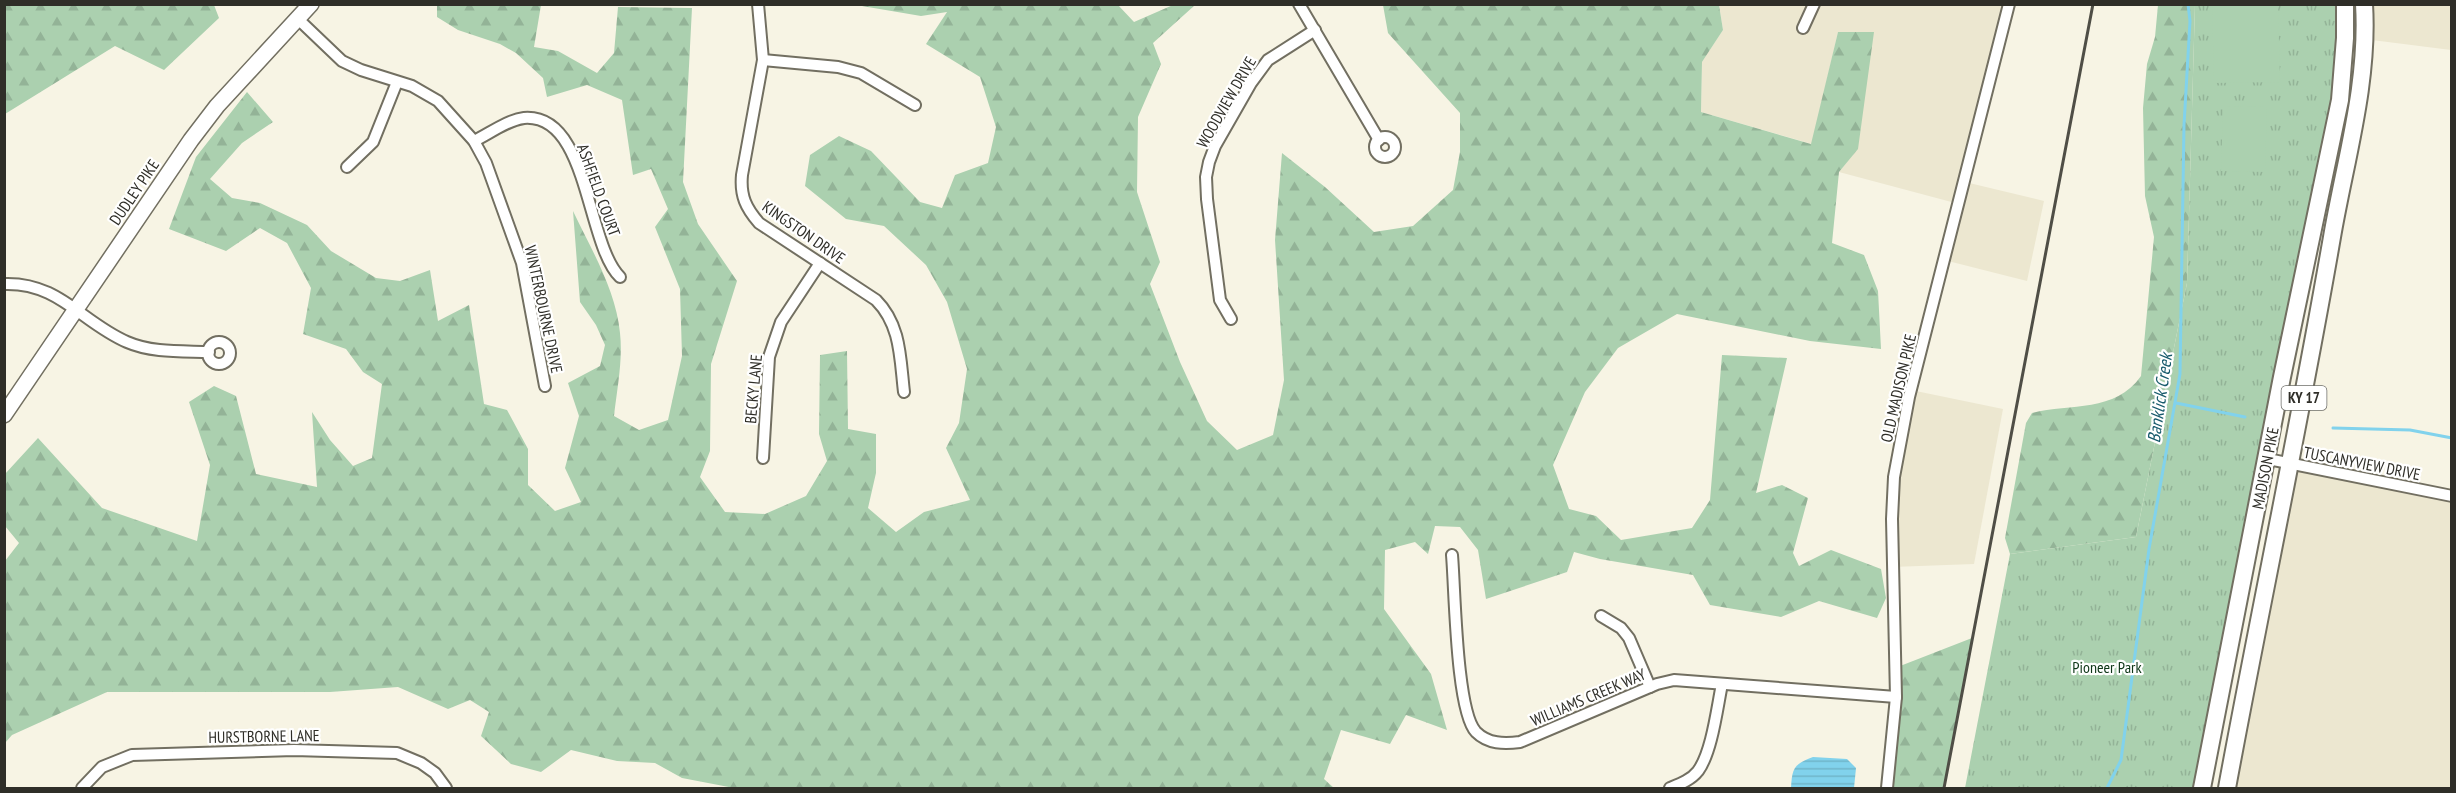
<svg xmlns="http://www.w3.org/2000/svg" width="2456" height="793" viewBox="0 0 2456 793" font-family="'PT Sans Narrow',sans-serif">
<defs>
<pattern id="forest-firs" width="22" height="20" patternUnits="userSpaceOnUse" patternTransform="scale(1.5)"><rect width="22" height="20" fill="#abd0af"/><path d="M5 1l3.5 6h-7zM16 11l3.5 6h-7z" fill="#93b397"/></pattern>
<pattern id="park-tufts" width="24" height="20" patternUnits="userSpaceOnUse" patternTransform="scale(1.5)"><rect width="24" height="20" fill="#abd0af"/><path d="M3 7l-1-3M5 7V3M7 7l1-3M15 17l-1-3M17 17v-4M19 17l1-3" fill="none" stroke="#93b397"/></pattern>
<pattern id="water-rules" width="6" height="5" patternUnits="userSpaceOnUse" patternTransform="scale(1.5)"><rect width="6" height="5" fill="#81d2ec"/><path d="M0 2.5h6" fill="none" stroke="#70b5ca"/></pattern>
</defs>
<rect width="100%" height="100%" fill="#f7f4e4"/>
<!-- built -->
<g fill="#ece7d0">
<path d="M 1719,5 L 2009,5 L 1965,182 L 2044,201 L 2027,281 L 1944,260 L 1959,204 L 1839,172 L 1858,148 L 1838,32 L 1812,144 L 1701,112 L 1702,62 L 1723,30 Z"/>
<path d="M 2364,5 L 2451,5 L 2451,50 L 2364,39 Z"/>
<path d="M 1911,390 L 2003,409 L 1974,564 L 1892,567 L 1892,519 Z"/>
<path d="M 2291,464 L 2451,496 L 2451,788 L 2227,788 Z"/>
</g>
<!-- forest -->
<g fill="url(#forest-firs)">
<path d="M 5,4 L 214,5 L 219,18 L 164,70 L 115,46 L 5,114 Z"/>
<path d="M 437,5 L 541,5 L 534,47 L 558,51 L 597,73 L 614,53 L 618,7 L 692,8 L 683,182 L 698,224 L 737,281 L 711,364 L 710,451 L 700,477 L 725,512 L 765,514 L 806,496 L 827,461 L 819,434 L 820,355 L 847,351 L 848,429 L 876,434 L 876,473 L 868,508 L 896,532 L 924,512 L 970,500 L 946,448 L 959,423 L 967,369 L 947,302 L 926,265 L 884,226 L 846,219 L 805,186 L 810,155 L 839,136 L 871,151 L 920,202 L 942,208 L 955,175 L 988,163 L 996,127 L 980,77 L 926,44 L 947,12 L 921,16 L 856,5 L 1118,5 L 1134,22 L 1173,5 L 1195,5 L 1153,43 L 1161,64 L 1138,117 L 1137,192 L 1160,262 L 1150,284 L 1180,362 L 1207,421 L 1237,450 L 1273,435 L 1284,380 L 1275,240 L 1282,153 L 1325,187 L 1374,232 L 1413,226 L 1453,190 L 1460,152 L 1460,113 L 1388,33 L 1383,5 L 1719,5 L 1723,30 L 1702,62 L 1701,112 L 1811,144 L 1838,32 L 1874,32 L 1858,149 L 1839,172 L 1832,243 L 1864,255 L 1878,291 L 1881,349 L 1810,341 L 1677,314 L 1618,348 L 1585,392 L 1553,465 L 1569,509 L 1596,516 L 1621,540 L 1692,528 L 1710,500 L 1722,355 L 1787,358 L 1756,493 L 1782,485 L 1808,498 L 1793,553 L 1799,566 L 1831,550 L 1881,569 L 1886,598 L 1877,618 L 1819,601 L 1781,617 L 1710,605 L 1693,575 L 1600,559 L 1574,552 L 1567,572 L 1486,599 L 1478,550 L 1460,527 L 1435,526 L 1428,554 L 1415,542 L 1385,550 L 1384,609 L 1431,674 L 1447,730 L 1406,715 L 1390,744 L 1341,730 L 1324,779 L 1334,788 L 734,788 L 682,778 L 655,763 L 617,761 L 571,750 L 541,772 L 511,764 L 481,736 L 489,712 L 470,700 L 448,709 L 398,687 L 330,692 L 107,692 L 12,735 L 5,743 L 5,561 L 19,543 L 5,526 L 5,474 L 38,438 L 102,508 L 197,541 L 210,465 L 189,402 L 214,386 L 236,396 L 256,474 L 317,487 L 312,412 L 330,440 L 353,466 L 372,458 L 382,384 L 363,372 L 346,349 L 303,334 L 311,288 L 287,243 L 260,228 L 226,251 L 169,229 L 196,157 L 247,92 L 273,122 L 242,143 L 210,179 L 232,198 L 260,203 L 307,225 L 331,251 L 376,278 L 400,281 L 430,270 L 438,321 L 469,305 L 484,404 L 507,410 L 528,449 L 528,485 L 555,511 L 581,502 L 565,468 L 579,416 L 568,383 L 600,366 L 605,345 L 596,325 L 580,302 L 573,211 C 591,249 616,290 620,333 C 623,360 617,389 614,416 L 639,430 L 668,420 L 682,356 L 680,289 L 655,227 L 668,209 L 651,169 L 633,175 L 622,100 L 587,85 L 547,97 L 543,78 L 516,53 L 500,44 L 458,30 L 437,17 Z"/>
<path d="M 2158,5 L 2195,5 L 2187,283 L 2136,537 L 2010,554 L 2005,538 L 2026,423 L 2032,413 C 2071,403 2115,413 2141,376 L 2154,237 L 2145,196 L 2143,108 L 2147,64 L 2155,37 Z"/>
<path d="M 1972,638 L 1944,788 L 1887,788 L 1895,668 Z"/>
</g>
<!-- park -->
<path fill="url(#park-tufts)" d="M 2195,5 L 2345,5 L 2345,38 L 2202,788 L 1965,788 L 2010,554 L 2136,537 L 2187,283 Z"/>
<!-- garden -->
<g fill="#abd0af">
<path d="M 2212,5 L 2278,5 L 2280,82 L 2214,83 Z"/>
<path d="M 2223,106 L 2267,107 L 2265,172 L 2221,171 Z"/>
</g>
<!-- water -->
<path fill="url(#water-rules)" d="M 1813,757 L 1847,759 L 1856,768 L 1854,788 L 1791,788 C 1792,768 1794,764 1813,757 Z"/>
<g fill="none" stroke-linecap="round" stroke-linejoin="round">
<!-- stream -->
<g stroke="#81d2ec" stroke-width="3">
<path d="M 2176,403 L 2245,417"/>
<path d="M 2333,428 L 2410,430 L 2452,438"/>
<path d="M 2107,788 L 2121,760 L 2149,549 L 2180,374 L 2184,125 L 2190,21 L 2188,4"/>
</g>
<!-- street casing -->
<g stroke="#726f61" stroke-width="14">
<g id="street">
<path d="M 758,4 L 763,60 L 742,175 C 740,196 746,208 759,223 L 876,300 C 901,325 900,358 904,392"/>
<path d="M 1299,4 L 1379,140"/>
<path d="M 298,19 L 342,61 L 361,70 L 412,86 L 438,101 L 474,141 L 486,163 L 522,263 L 545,386"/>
<path d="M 1803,28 L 1814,4"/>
<path d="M 763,60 L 838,67 L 861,73 L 915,105"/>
<circle cx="1385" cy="147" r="10"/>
<path d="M 474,141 C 489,134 507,120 524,118 C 589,113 586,244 620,277"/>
<path d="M 347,167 L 373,142 L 397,82"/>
<path d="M 4,284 C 59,282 81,322 127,342 C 152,353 182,351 209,352"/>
<path d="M 1231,319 L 1220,300 L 1207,199 L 1206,177 L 1209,162 L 1215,146 L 1251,83 L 1268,60 L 1315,30"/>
<circle cx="219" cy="353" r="11"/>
<path d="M 763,458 L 769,357 L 781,322 L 820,263"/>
<path d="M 2268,459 L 2452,496"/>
<path d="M 1452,555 C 1455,589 1456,711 1476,732 C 1488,744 1504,744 1520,742 L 1657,684 L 1674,680 L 1896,697"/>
<path d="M 1601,616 L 1621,628 L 1629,638 L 1650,687"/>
<path d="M 82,788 L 102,767 L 132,755 L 294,750 L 397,753 L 421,763 L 435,773 L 446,788"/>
<path d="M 1670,788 C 1680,784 1691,780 1698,771 C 1712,752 1717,708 1722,684"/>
<path d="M 1887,788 L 1896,697 L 1892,519 L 1894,477 L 1909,397 L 2009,4"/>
</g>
</g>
<!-- secondary casing -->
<g stroke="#726f61" stroke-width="18">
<path id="secondary" d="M 4,415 L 191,140 L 217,106 L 311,4"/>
</g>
<!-- primary casing -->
<g stroke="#726f61" stroke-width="20">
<g id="primary">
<path d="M 2202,788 L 2282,377 L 2340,100 L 2345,38 L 2345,4"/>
<path d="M 2227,788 C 2261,604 2300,422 2332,237 C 2345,161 2369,83 2364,4"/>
</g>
</g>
<!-- street -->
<use href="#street" stroke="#fff" stroke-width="10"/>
<!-- secondary -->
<use href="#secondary" stroke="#fff" stroke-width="15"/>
<!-- primary -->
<use href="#primary" stroke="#fff" stroke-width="16"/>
<!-- rail -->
<path stroke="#4f4e46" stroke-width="3" d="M 1944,788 L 2093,4"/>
</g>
<g text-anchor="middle" stroke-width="4.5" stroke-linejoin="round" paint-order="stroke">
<!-- shield labels -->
<rect fill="#fff" stroke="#6d6d68" stroke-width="1.5" x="2281.5" y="386" width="45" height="24" rx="4.5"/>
<g font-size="15" font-weight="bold" fill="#2f2e28">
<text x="2304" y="403">KY 17</text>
</g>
<!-- street labels -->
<g font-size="16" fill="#2f2e28" stroke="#fff">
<text transform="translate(1226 102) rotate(-60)" y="6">WOODVIEW DRIVE</text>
<text transform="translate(599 190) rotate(70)" y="6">ASHFIELD COURT</text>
<text transform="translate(134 192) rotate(-56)" y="6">DUDLEY PIKE</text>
<text transform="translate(804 232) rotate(35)" y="6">KINGSTON DRIVE</text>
<text transform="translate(544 309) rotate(78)" y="6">WINTERBOURNE DRIVE</text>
<text transform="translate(1898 388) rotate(-77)" y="6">OLD MADISON PIKE</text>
<text transform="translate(753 389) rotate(-85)" y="6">BECKY LANE</text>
<text transform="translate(2362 463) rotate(11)" y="6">TUSCANYVIEW DRIVE</text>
<text transform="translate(2265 468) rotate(-79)" y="6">MADISON PIKE</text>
<text transform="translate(1588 697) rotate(-23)" y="6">WILLIAMS CREEK WAY</text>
<text transform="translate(264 736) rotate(-1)" y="6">HURSTBORNE LANE</text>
</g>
<!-- park labels -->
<g font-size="16" fill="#0e3617" stroke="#fff">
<text x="2107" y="673">Pioneer Park</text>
</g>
<!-- water labels -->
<g font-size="18" font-style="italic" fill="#175a6c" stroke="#fff">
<text transform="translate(2160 398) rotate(-82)" y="6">Banklick Creek</text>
</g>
</g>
<!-- border -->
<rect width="2456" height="793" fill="none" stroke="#2f2e28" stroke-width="12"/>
</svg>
